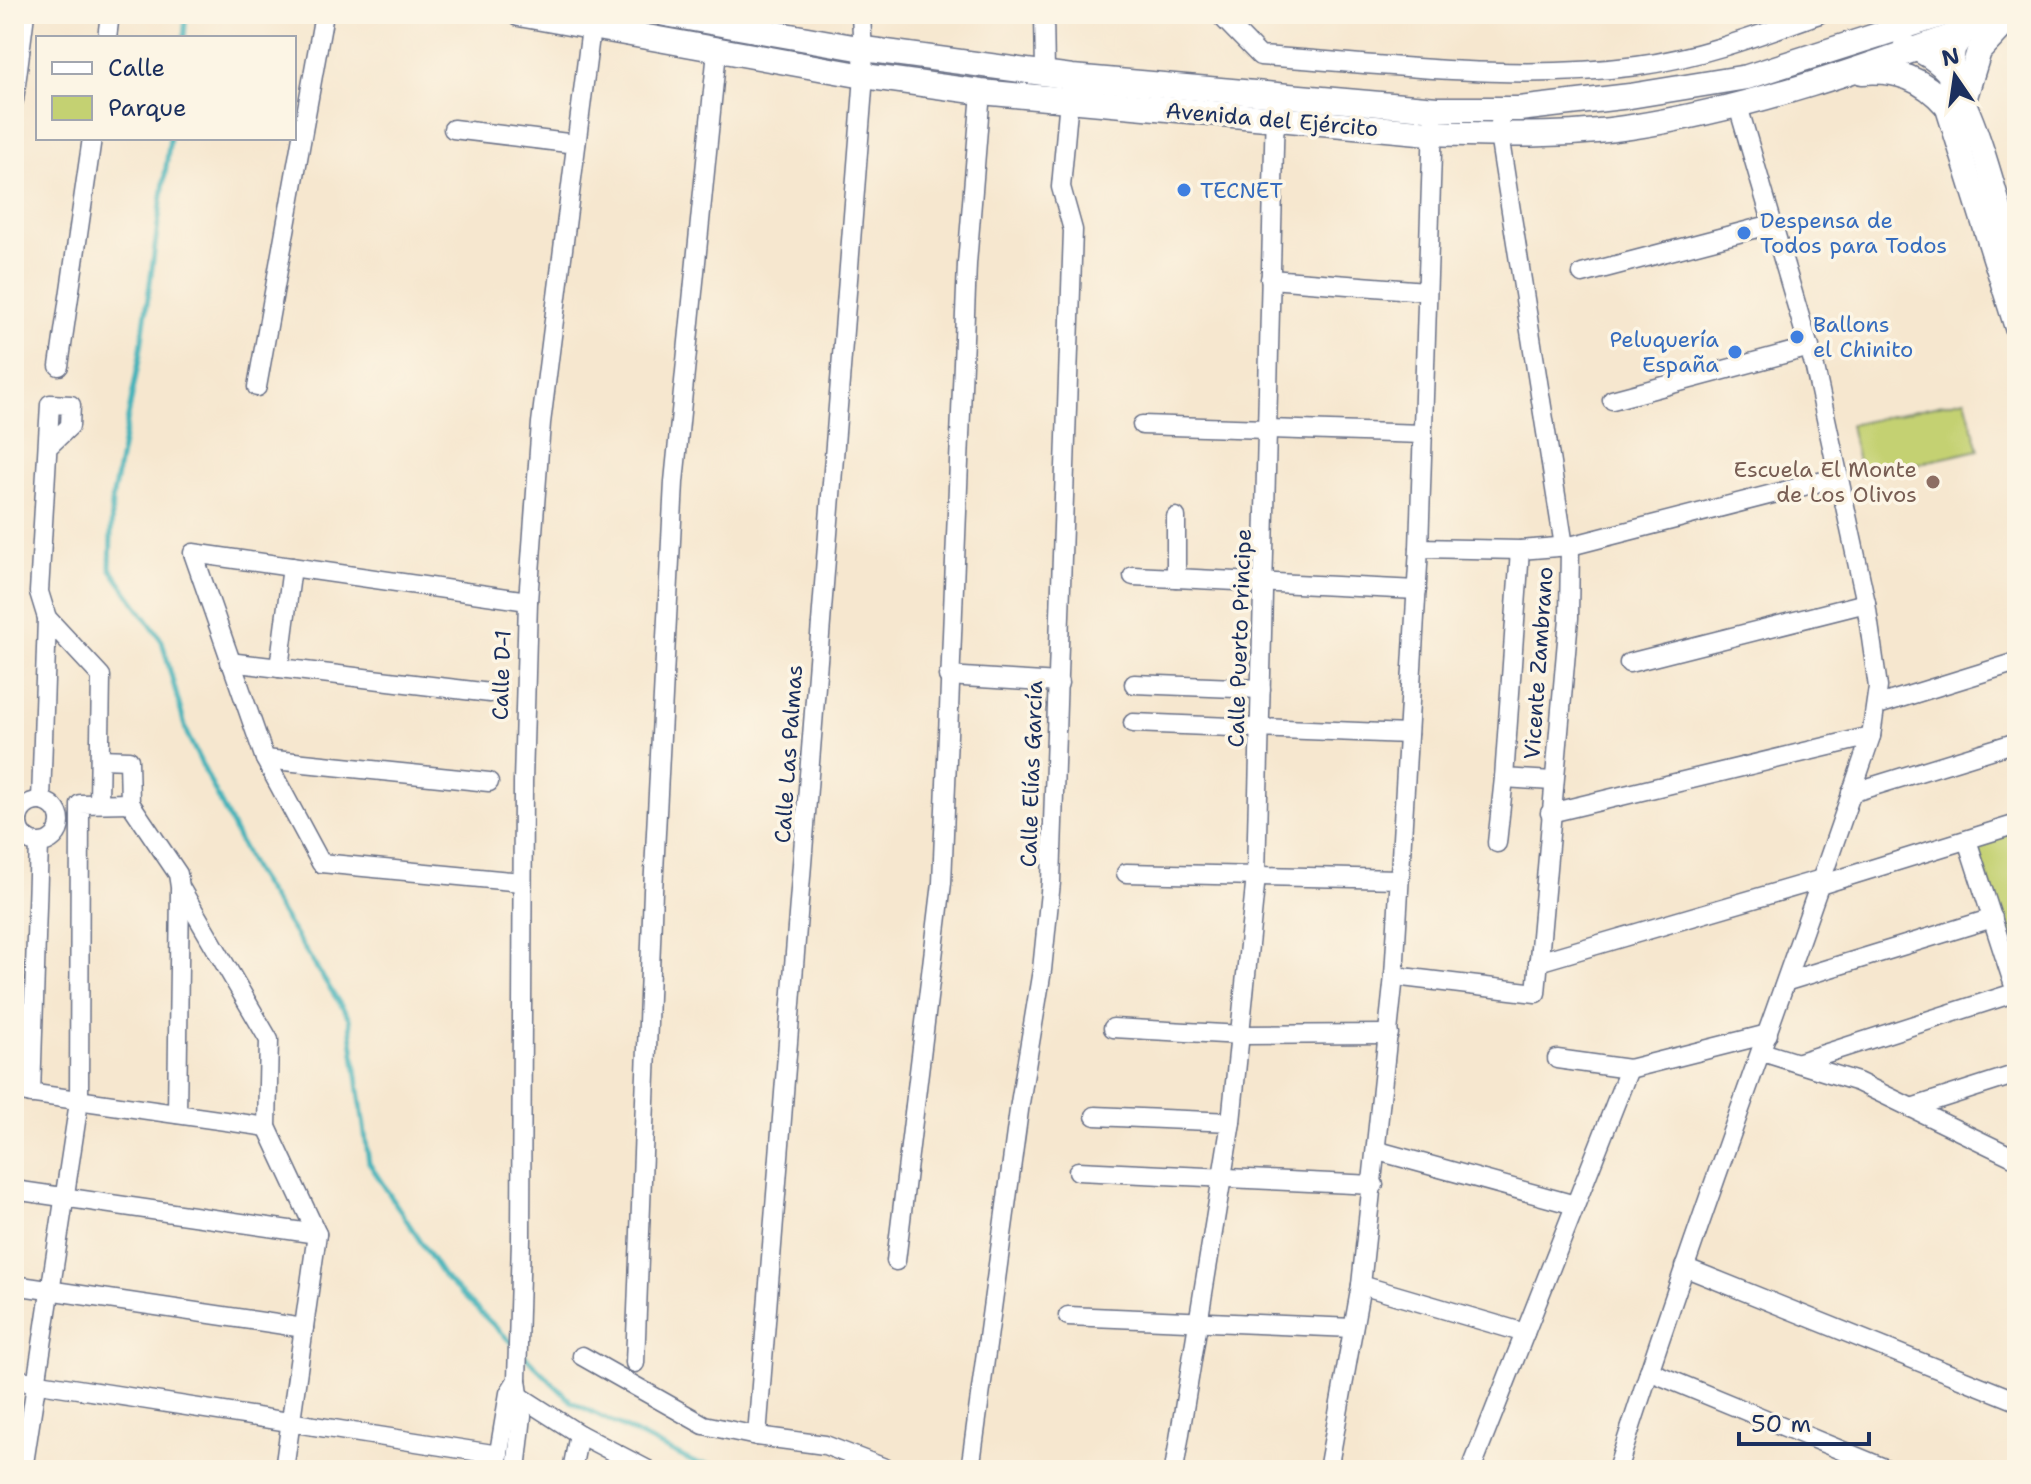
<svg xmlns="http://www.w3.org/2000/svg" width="2031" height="1484" viewBox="0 0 2031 1484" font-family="'Shantell Sans',sans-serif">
<rect width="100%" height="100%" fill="#fcf5e5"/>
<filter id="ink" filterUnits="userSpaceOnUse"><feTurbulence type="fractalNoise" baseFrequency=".0125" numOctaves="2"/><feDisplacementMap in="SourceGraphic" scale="16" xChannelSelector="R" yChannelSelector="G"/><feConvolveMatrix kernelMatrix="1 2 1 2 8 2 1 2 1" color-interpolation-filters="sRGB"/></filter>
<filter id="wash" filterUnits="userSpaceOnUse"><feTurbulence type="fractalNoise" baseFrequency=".006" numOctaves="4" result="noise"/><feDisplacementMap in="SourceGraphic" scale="32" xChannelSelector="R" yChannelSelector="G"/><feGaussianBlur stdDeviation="1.8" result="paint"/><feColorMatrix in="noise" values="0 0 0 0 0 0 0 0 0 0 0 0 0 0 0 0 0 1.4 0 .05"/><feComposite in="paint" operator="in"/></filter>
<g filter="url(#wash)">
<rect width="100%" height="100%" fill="#f6e7cf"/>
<!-- green -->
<g fill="#c4d172" stroke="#708068" stroke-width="2">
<path d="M 1965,399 L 1979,450 L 1861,476 L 1850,425 Z"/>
<path d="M 2017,831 L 2017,966 L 1976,844 Z"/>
</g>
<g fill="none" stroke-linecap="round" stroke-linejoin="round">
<!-- stream -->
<g stroke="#42b2b9" stroke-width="5">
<path d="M 184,38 L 186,14"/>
<path d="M 170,138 L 140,355 L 112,500 L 110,568 L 162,641 L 187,734 L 254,871 L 349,1018 L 369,1163 L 443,1276 L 514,1345"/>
<path d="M 524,1355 L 572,1402 L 695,1463 L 749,1470"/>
</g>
</g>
</g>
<g filter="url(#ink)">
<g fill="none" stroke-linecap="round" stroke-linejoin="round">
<!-- minor casing -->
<g stroke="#686f86" stroke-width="21">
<g id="minor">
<path d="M 633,14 L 634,36"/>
<path d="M 1044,14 L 1045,72"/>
<path d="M 1219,14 L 1260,56 C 1384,64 1512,82 1637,66 C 1698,58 1760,35 1819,14"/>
<path d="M 107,38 L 110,14"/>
<path d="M 14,100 L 25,14"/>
<path d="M 453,129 L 576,144"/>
<path d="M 1582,274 L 1773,224"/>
<path d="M 1270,279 L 1426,291"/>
<path d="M 59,366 L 92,138"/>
<path d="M 257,387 L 324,14"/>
<path d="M 1612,400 L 1810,347"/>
<path d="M 1142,425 L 1423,434"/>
<path d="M 1176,517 L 1176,578 L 1417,590"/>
<path d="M 1419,548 L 1520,550 L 1570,546 L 1839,477"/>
<path d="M 1520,550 L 1504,778 L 1553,781"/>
<path d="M 1133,576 L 1176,578"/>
<path d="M 47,618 L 101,676 L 99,803"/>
<path d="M 229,662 L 490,693"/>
<path d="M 1629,663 L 1866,603"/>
<path d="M 279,668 L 292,567"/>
<path d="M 948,676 L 1059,683"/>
<path d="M 1134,684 L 1261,689"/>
<path d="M 1878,705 L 2017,662"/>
<path d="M 1133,723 L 1408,734"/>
<path d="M 100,759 L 129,760 L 130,803 L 178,874 L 180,887 L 269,1040 L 267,1127 L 317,1234 L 284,1470"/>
<path d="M 265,759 L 489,782"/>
<path d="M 1851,793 L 2017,742"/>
<circle cx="39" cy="822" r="21"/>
<path d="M 41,801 L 47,618 L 39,592 L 50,404 L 71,405 L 70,426 L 48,447"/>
<path d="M 1550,813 L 1871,736"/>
<path d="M 1967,840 L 2016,992"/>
<path d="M 1497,843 L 1504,778"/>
<path d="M 1126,873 L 1400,879"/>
<path d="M 521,882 L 321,863 L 265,759 L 193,553 L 528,601"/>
<path d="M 1538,962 L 1822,879 L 1820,885 L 2017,824"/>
<path d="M 1394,976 L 1536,993 L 1569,618 L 1570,546 L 1564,546 L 1499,135 L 1500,123"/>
<path d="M 1788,981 L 1993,918"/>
<path d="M 1113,1028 L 1242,1035 L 1389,1034"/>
<path d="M 1762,1052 L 1858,1082 L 2017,1159"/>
<path d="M 1557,1059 L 1629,1069 L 1768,1034"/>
<path d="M 1799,1062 L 2017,992"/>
<path d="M 14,1091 L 267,1127"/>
<path d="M 31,1094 L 39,844"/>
<path d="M 1911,1108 L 2017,1074"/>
<path d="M 177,1114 L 180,890"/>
<path d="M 1095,1116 L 1231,1122"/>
<path d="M 1378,1151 L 1575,1205"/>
<path d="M 1078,1171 L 1374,1185"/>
<path d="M 14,1190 L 317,1234"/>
<path d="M 896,1261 L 942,883 L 967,264 L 981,92"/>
<path d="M 1684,1267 L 2017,1401"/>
<path d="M 14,1285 L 304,1328"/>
<path d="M 1361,1285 L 1525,1333"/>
<path d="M 1068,1316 L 1353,1328"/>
<path d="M 582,1356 L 704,1425 L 757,1436 L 825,1445 L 890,1470"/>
<path d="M 635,1363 L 653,891 L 674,482 L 717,51"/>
<path d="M 1649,1371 L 1889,1470"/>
<path d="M 14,1379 L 499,1455"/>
<path d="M 521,1397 L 579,1434 L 648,1470"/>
<path d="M 757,1436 L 864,76 L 861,14"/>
<path d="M 23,1470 L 79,1102 L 80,804 L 130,803"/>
<path d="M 496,1470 L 509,1393 L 517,1380"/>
<path d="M 516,1470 L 522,1416 L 517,1380 L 521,1240 L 523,782 L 528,601 L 541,423 L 591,28"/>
<path d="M 572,1470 L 579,1434"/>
<path d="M 970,1470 L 1020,1103 L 1042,970 L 1051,882 L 1073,230 L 1061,187 L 1070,88"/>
<path d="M 1174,1470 L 1231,1122 L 1256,876 L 1275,107"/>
<path d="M 1328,1470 L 1361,1285 L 1394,976 L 1419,548 L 1433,123"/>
<path d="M 1471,1470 L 1629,1069"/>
<path d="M 1617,1470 C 1696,1223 1788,981 1871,736 L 1878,687 L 1866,603 L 1815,368 L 1738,106"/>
</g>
</g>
<!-- tertiary casing -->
<g stroke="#686f86" stroke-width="25">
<g id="tertiary">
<path d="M 1968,26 L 1954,49 L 1946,105 L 2017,331"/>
<path d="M 1905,45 C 1922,51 1940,62 1950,76 C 1979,118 2001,216 2017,268"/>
</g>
</g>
<!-- secondary casing -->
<g stroke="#686f86" stroke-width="27">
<g id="secondary">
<path d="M 519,14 L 864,76 L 981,92 L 1430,133 C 1496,135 1566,137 1631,127 C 1762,107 1889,59 2014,14"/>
<path d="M 665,14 L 864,49 L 1072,77 L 1437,109 L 1519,109 L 1630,96 L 1747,77 L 1944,14"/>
<path d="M 1862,72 C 1897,69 1923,79 1946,105"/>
<path d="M 1964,100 L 1979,51 L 2008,20"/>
</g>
</g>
<!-- minor -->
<use href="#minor" stroke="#fff" stroke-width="18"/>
<!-- tertiary -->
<use href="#tertiary" stroke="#fff" stroke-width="22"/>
<!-- secondary -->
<use href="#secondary" stroke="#fff" stroke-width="24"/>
</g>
</g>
<!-- markers -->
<g fill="#3f7fe0" stroke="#fcf5e5" stroke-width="3">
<circle cx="1184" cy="190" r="8"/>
<circle cx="1744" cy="233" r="8"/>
<circle cx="1797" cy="337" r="8"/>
<circle cx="1735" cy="352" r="8"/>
</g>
<circle fill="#8d6e63" stroke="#fcf5e5" stroke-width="3" cx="1933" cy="482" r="8"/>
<g text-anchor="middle" stroke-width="7" stroke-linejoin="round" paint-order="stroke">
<!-- street labels -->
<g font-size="22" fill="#1b2f5e" stroke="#fcf5e5">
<text transform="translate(1272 119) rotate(5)" y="8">Avenida del Ejército</text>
<text transform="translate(1239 638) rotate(-88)" y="8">Calle Puerto Principe</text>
<text transform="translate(1538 663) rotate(-86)" y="8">Vicente Zambrano</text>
<text transform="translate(501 675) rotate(-88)" y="8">Calle D-1</text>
<text transform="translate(788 754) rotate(-86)" y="8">Calle Las Palmas</text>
<text transform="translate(1031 774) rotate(-88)" y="8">Calle Elías García</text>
</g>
<!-- shop labels -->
<g font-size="22" fill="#366cbe" stroke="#fcf5e5" text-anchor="start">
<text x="1200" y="198">TECNET</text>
<text x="1760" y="228">Despensa de<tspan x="1760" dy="25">Todos para Todos</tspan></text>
<text x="1813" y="332">Ballons<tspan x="1813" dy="25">el Chinito</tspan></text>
<text x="1719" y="347" text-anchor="end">Peluquería<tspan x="1719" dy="25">España</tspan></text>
</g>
<!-- education labels -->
<g font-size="22" fill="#785e54" stroke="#fcf5e5" text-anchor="end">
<text x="1917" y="477">Escuela El Monte<tspan x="1917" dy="25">de Los Olivos</tspan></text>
</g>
</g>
<!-- margin -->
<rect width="2031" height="1484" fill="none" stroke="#fcf5e5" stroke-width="48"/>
<!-- legend -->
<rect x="36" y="36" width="260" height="104" fill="#fcf5e5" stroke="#a2a6af" stroke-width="2"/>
<rect x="52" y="62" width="40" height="12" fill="#ffffff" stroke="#a2a6af" stroke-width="2"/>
<text x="108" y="76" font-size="24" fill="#1b2f5e">Calle</text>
<rect x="52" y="96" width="40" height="24" fill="#c4d172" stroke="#a2a6af" stroke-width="2"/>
<text x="108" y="116" font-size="24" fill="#1b2f5e">Parque</text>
<!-- north arrow -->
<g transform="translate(1955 76) rotate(347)" stroke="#fcf5e5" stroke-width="6" paint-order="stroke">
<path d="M0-6L14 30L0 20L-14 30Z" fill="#1b2f5e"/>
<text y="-12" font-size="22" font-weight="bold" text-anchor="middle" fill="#1b2f5e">N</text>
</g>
<!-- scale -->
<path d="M1739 1432v12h130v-12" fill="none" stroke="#1b2f5e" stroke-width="4"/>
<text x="1751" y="1432" font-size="24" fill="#1b2f5e" stroke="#fcf5e5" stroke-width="6" paint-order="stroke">50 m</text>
</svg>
